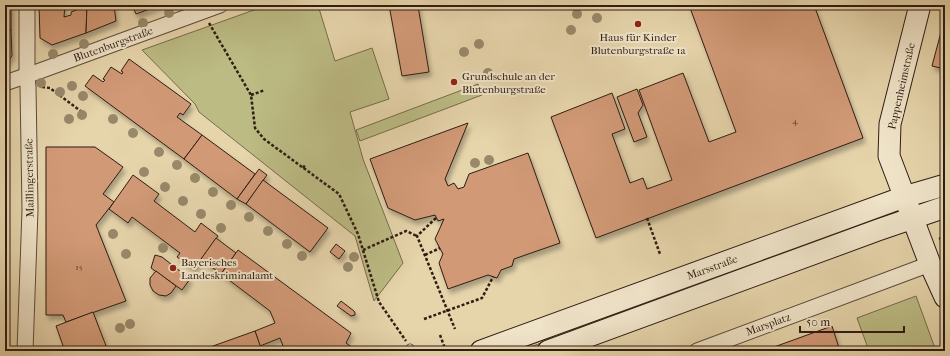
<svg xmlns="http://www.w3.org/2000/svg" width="950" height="356" viewBox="0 0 950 356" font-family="'IM FELL French Canon',serif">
<defs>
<pattern id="grass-dots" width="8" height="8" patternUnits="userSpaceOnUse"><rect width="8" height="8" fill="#bcbb84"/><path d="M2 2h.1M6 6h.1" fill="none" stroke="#a2a071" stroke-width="1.8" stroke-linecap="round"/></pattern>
<filter id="shadow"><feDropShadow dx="2.5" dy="4.5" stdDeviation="2" flood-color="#0004"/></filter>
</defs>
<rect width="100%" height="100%" fill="#e6d4ab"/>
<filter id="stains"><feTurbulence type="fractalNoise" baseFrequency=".005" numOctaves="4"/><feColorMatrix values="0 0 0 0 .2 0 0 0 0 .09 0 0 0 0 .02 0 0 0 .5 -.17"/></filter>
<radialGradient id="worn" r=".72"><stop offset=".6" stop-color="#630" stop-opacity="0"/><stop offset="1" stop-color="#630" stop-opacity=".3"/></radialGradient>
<!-- grass -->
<path fill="url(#grass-dots)" stroke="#766c4c" d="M 875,217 L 877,221 L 621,318 L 531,351 L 519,351 L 563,335 L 591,321 Z"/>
<!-- green -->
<g fill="#bcbb84" stroke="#766c4c">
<path d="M 268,5 L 318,5 L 335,61 L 372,48 L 389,99 L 350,112 L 363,159 L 403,263 L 374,301 L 355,236 L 199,112 L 195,104 L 142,50 Z"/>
<path d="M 478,84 L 482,95 L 360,141 L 356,130 Z"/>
<path d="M 916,296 L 936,351 L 869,351 L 857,318 Z"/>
</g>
<!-- building -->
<g fill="#d19976" stroke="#2f1d13" filter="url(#shadow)">
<rect x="5" y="5" width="6" height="25"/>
<path d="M 39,5 L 65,5 L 64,17 L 71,15 L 71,12 L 87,6 L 86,33 L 52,45 L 40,38 Z"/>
<path d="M 87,5 L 114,5 L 116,21 L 86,33 Z"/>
<path d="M 132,5 L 161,5 L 136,14 Z"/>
<path d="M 389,5 L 420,5 L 418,6 L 429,72 L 402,76 Z"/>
<path d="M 689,5 L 814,5 L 863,138 L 596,238 L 551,117 L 612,93 L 625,129 L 612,134 L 630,183 L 643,178 L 647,189 L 672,180 L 639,90 L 683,73 L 709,142 L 736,132 Z"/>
<path d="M 945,17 L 945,69 L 932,66 Z"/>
<path d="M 5,30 L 11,30 L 12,56 L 7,62 L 5,63 Z"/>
<path d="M 129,59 L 191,104 L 183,115 L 180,113 L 177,117 L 202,135 L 184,159 L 85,86 L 93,75 L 103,82 L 105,80 L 103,79 L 111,67 L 122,74 L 123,72 L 121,71 Z"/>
<path d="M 637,89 L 643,105 L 638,113 L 647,137 L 634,142 L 617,97 Z"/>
<path d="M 468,123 L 445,179 L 448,186 L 454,183 L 458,189 L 464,187 L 469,174 L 528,153 L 560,243 L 514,259 L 512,266 L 501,270 L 497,278 L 488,275 L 448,289 L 439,263 L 443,254 L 435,239 L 444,219 L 438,221 L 435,215 L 415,220 L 388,208 L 370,159 Z"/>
<path d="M 202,135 L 255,174 L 237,199 L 184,159 Z"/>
<path d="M 46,147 L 95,147 L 123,167 L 103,194 L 114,202 L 96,225 L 126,301 L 66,322 L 63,315 L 46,315 Z"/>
<path d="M 259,169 L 267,175 L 246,204 L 237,199 Z"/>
<path d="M 133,175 L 159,194 L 154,201 L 195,232 L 201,223 L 218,236 L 194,269 L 177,257 L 180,253 L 132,217 L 128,223 L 109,209 Z"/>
<path d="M 263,180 L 328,228 L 310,252 L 246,204 Z"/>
<path d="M 945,235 L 945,250 L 939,238 Z"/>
<path d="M 216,238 L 236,253 L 221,274 L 201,259 Z"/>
<path d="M 336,244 L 345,251 L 339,259 L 330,252 Z"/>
<path d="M 238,250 L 351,333 L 346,343 L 357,351 L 285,351 L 280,338 L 260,346 L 255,331 L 275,323 L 270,311 L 221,274 Z"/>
<path d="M 155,255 L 162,257 L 190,279 L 182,290 L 151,268 Z"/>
<path d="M 156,271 L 176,286 L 171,293 L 166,296 L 159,295 L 153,291 L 150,285 L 150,278 Z"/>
<path d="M 341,301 L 354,311 L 355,313 L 355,315 L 351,316 L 337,306 Z"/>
<path d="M 93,312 L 108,351 L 65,351 L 56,326 Z"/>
<path d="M 832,326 L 839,348 L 830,351 L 763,351 Z"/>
<path d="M 255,331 L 262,351 L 199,351 Z"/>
</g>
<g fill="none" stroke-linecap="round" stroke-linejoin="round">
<!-- lane casing -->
<g stroke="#5d4b39" stroke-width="9">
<path id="lane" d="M 410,348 L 412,351"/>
</g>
<!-- street casing -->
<g stroke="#5d4b39" stroke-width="17">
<g id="street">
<path d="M 5,83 L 37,72 L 220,5"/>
<path d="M 25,351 L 30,210 L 28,87 L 27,76 L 27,5"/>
<path d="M 697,351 L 930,264"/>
</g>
</g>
<!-- secondary casing -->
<g stroke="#2f1d13" stroke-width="23">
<g id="secondary">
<path d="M 920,5 L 890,124 L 889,156 L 930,264 L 945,297"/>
<path d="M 481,351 L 904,197 L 945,185"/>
<path d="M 548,351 L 878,230 L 945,207"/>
</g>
</g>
<!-- path -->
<g stroke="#2f1d13" stroke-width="2.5" stroke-dasharray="3 2" stroke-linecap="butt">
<path d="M 209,23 L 251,95 L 255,128 L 264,139 L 339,194 L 358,234 L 379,302 L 406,341"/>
<path d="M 42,87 L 50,88 L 86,115"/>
<path d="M 251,95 L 265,90"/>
<path d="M 303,168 L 306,164"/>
<path d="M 436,218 L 417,236 L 455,329"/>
<path d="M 647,218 L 660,254"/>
<path d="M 363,250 L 406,231 L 417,236"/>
<path d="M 425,255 L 440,248"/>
<path d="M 424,319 L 482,298 L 493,277"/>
<path d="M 440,335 L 446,351"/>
<path d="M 457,351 L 466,348"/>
</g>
<!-- lane -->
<use href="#lane" stroke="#efe3c8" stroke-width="7"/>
<!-- street -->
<use href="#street" stroke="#efe3c8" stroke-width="15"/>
<!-- secondary -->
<use href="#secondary" stroke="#efe3c8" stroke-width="21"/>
</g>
<!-- trees -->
<g fill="#98896a">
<circle cx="169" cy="13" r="5"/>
<circle cx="577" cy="14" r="5"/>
<circle cx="597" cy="18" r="5"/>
<circle cx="143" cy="23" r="5"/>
<circle cx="571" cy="30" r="5"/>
<circle cx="84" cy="44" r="5"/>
<circle cx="479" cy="44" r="5"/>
<circle cx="464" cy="52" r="5"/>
<circle cx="53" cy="54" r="5"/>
<circle cx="488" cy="73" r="5"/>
<circle cx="41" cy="83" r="5"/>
<circle cx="72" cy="86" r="5"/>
<circle cx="60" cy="92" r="5"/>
<circle cx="83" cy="96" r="5"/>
<circle cx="82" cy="115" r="5"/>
<circle cx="69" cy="119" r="5"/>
<circle cx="113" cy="119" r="5"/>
<circle cx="133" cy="133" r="5"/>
<circle cx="159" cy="152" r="5"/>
<circle cx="489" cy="160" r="5"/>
<circle cx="475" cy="163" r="5"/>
<circle cx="177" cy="165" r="5"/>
<circle cx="144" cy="172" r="5"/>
<circle cx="195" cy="178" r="5"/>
<circle cx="165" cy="187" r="5"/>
<circle cx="213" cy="192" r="5"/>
<circle cx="183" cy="201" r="5"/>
<circle cx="231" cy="205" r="5"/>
<circle cx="201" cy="214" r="5"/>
<circle cx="249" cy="217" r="5"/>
<circle cx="221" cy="228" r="5"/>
<circle cx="268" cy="231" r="5"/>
<circle cx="113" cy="234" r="5"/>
<circle cx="287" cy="244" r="5"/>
<circle cx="163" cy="248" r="5"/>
<circle cx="126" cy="254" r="5"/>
<circle cx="302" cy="256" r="5"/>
<circle cx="354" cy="257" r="5"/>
<circle cx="348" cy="267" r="5"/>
<circle cx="130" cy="324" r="5"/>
<circle cx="120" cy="328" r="5"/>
</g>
<!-- markers -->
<g fill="#8f2418" stroke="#efe3c8" stroke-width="1.5">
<circle cx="638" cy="24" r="4"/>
<circle cx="454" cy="82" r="4"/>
<circle cx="173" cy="268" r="4"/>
</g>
<g text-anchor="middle" stroke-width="4" stroke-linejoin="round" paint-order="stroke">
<!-- number labels -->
<g font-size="9" fill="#583c2c">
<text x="795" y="124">4</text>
<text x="79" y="270">15</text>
</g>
<!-- poi labels -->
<g font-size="11" fill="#2f1d13" stroke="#efe3c8" text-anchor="start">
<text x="638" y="41" text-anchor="middle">Haus für Kinder<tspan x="638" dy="13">Blutenburgstraße 1a</tspan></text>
<text x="462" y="80">Grundschule an der<tspan x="462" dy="13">Blutenburgstraße</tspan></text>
<text x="181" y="266">Bayerisches<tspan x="181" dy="13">Landeskriminalamt</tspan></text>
</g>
<!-- street labels -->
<g font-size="11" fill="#2f1d13" stroke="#efe3c8">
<text transform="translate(113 44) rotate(-20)" y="4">Blutenburgstraße</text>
<text transform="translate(901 86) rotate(-77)" y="4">Pappenheimstraße</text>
<text transform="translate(29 178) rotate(-91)" y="4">Maillingerstraße</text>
<text transform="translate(712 267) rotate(-20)" y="4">Marsstraße</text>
<text transform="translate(768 324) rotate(-20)" y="4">Marsplatz</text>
</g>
</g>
<!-- margin -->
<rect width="950" height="356" fill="none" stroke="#e6d4ab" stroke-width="20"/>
<rect x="6" y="6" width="938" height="344" fill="none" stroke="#2f1d13" stroke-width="2"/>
<rect x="10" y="10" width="930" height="336" fill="none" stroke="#2f1d13"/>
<!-- scale -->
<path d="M800 326v6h104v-6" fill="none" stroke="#2f1d13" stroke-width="2"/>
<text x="806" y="326" font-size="12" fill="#2f1d13" stroke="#efe3c8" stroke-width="3" paint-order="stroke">50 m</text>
<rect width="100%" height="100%" filter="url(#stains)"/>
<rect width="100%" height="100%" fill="url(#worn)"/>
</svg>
